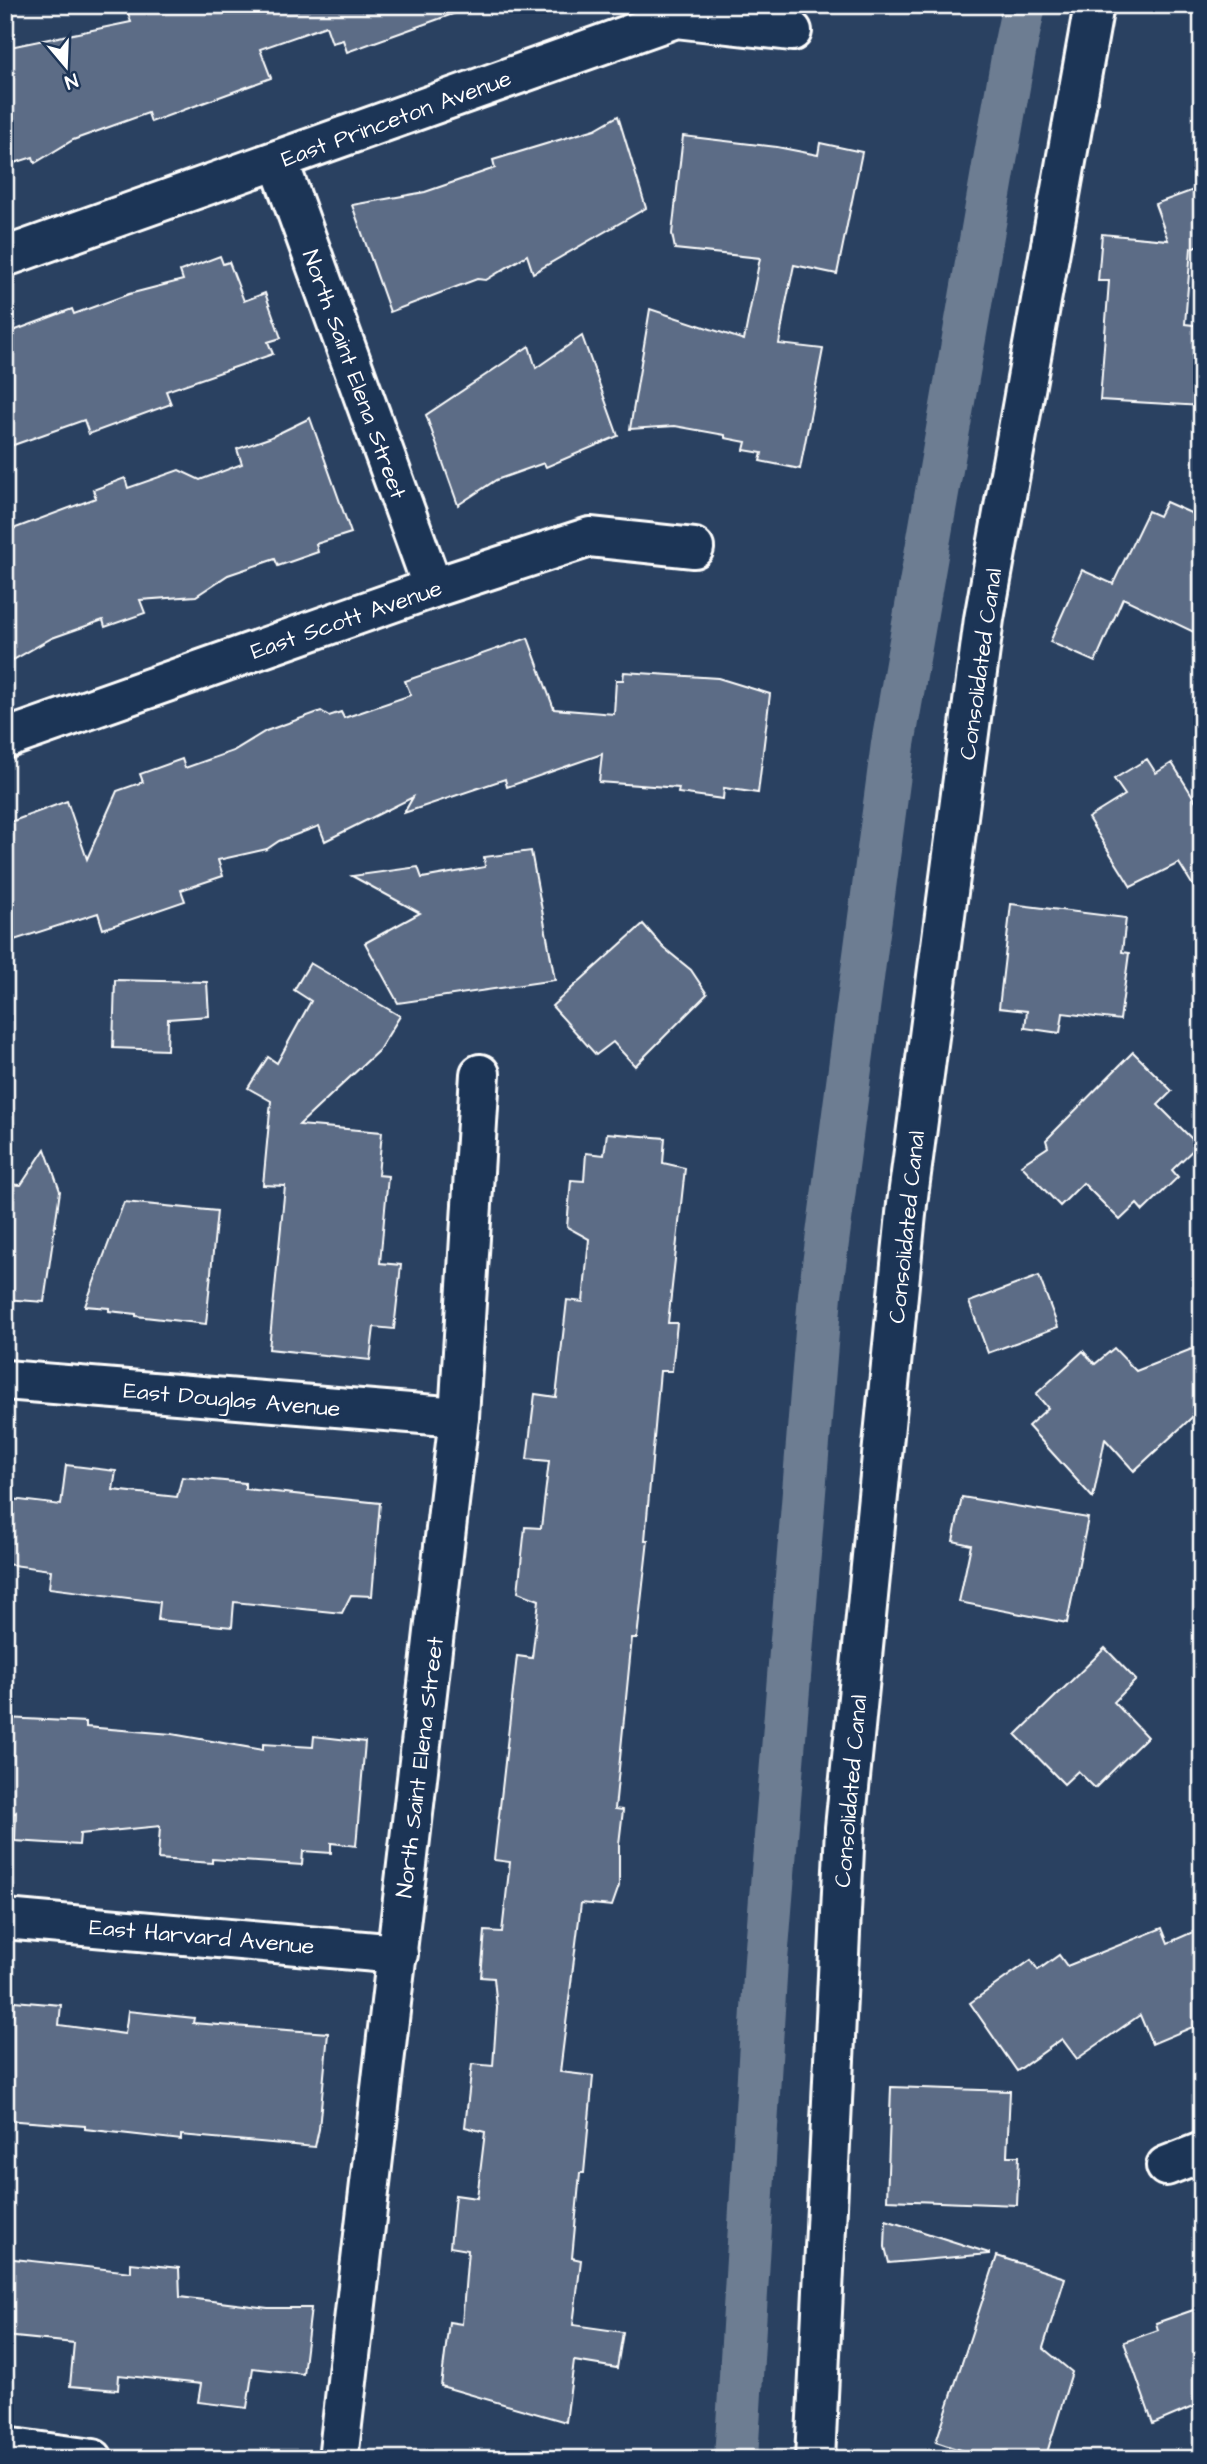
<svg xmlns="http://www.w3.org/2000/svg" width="1207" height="2464" viewBox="0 0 1207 2464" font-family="'Architects Daughter',sans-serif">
<rect width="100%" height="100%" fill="#2a4161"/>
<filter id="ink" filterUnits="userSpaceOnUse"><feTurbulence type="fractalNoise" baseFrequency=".0143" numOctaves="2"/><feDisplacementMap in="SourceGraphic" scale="14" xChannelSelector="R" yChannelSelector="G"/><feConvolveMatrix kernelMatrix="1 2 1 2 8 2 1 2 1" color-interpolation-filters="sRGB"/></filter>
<g filter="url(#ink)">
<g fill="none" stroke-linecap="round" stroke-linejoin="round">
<!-- canal -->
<path stroke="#6d7d92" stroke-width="44" d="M 736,2459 L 766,1960 L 820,1295 L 893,744 L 1014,52 L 1024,5"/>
</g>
<!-- building -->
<g fill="#5b6c86" stroke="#fff" stroke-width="2">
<path d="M 125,5 L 460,5 L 461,11 L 347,52 L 343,40 L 332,43 L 326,26 L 260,49 L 271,78 L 151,122 L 148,113 L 73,140 L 35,163 L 33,157 L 5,166 L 5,48 L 131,22 Z"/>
<path d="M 618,116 L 646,208 L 533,273 L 527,255 L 486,280 L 477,279 L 390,312 L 352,205 L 425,192 L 495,168 L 493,160 L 595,129 Z"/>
<path d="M 683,136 L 777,147 L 818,155 L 820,143 L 862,152 L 837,274 L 794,265 L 785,308 L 779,344 L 823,349 L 800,469 L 760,461 L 762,453 L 744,450 L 746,442 L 725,438 L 725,435 L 675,426 L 630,429 L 650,309 L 744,340 L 760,258 L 675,249 L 672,234 Z"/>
<path d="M 1202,187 L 1202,244 L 1191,248 L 1185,324 L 1202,326 L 1202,406 L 1100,400 L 1109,281 L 1098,281 L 1102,234 L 1168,240 L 1155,204 Z"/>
<path d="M 220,256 L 223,264 L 229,262 L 244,301 L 265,293 L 281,338 L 268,342 L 273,354 L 166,391 L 171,404 L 89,434 L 84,420 L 5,448 L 5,334 L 72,309 L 74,314 L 129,294 L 183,280 L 180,271 Z"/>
<path d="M 582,336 L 618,436 L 546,467 L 544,463 L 496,480 L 458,505 L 426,415 L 529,346 L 536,368 Z"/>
<path d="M 310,418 L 351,533 L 316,544 L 318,552 L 278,566 L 275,559 L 228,575 L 196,596 L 140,600 L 145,613 L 105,627 L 103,620 L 52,638 L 13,660 L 5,640 L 5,532 L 96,498 L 93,490 L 125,478 L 128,488 L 179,470 L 200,480 L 242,464 L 237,449 L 269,438 Z"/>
<path d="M 1166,502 L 1202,518 L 1202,636 L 1123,598 L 1095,662 L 1050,642 L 1082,570 L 1113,584 L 1148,511 L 1159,516 Z"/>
<path d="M 528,638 L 554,709 L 614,714 L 616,680 L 623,680 L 624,672 L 718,678 L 770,694 L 758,793 L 724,788 L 723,799 L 678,793 L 679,788 L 599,782 L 602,754 L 507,787 L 505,779 L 404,813 L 413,797 L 325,841 L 319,826 L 279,841 L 267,849 L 218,860 L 223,876 L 181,890 L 185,901 L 103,929 L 98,913 L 5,943 L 5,824 L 67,801 L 87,859 L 117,791 L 143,782 L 140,774 L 182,759 L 185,768 L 233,751 L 266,731 L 321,711 L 329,716 L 341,712 L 344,718 L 411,695 L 405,681 Z"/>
<path d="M 1147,759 L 1156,773 L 1172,763 L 1202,811 L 1202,900 L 1179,863 L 1131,887 L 1088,818 L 1125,795 L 1114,779 Z"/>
<path d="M 531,851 L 555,980 L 398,1003 L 365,943 L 420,913 L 352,876 L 418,867 L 422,878 L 485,867 L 484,857 Z"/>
<path d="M 1011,904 L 1126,918 L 1122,952 L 1129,953 L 1120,1020 L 1063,1013 L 1060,1033 L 1025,1028 L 1027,1011 L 999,1008 Z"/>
<path d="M 643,924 L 664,948 L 691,970 L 707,994 L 635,1066 L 613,1042 L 596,1055 L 552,1006 Z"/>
<path d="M 310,963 L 400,1016 L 379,1050 L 299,1125 L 382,1132 L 378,1175 L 388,1176 L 380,1263 L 401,1265 L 394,1329 L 374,1327 L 370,1360 L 269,1349 L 285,1186 L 263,1185 L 271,1101 L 248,1088 L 268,1057 L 277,1063 L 311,1001 L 294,990 Z"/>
<path d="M 115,980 L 207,982 L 209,1016 L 168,1019 L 167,1050 L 113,1048 Z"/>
<path d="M 1133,1052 L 1172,1091 L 1158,1105 L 1198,1145 L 1172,1170 L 1178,1177 L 1143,1211 L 1137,1204 L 1120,1220 L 1083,1183 L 1060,1206 L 1021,1165 L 1048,1147 L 1046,1140 Z"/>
<path d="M 607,1133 L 665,1138 L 663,1163 L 685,1168 L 668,1323 L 677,1323 L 672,1371 L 660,1371 L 645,1540 L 648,1540 L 637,1638 L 632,1638 L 615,1809 L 623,1810 L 619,1844 L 619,1886 L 612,1906 L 581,1903 L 560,2072 L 593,2076 L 584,2173 L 580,2173 L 572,2258 L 581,2260 L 573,2325 L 623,2332 L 617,2368 L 574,2361 L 566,2422 L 441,2386 L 449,2322 L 462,2324 L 468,2250 L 450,2247 L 455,2195 L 477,2198 L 485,2132 L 465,2127 L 472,2064 L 493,2066 L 497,2008 L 494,1978 L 481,1977 L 485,1931 L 502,1932 L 510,1862 L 494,1860 L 517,1656 L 532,1658 L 539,1600 L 518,1592 L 525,1527 L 541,1528 L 549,1461 L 527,1459 L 535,1394 L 556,1397 L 567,1300 L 583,1302 L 589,1239 L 567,1227 L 571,1180 L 584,1181 L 586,1153 L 604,1155 Z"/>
<path d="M 45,1149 L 60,1191 L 44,1302 L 5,1299 L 5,1184 L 21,1185 Z"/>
<path d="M 124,1202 L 217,1211 L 206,1324 L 136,1316 L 136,1314 L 109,1311 L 109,1308 L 85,1306 Z"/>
<path d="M 1039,1276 L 1058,1327 L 988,1353 L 969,1302 Z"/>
<path d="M 1202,1345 L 1202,1408 L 1134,1471 L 1105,1439 L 1093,1498 L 1028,1426 L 1048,1408 L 1036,1394 L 1083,1351 L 1095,1364 L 1114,1348 L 1136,1371 Z"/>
<path d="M 66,1465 L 116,1471 L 113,1490 L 177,1497 L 182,1477 L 245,1483 L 245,1489 L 380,1503 L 372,1596 L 351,1595 L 342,1613 L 234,1602 L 232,1627 L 158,1620 L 160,1602 L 49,1588 L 51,1570 L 5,1564 L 12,1499 L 61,1505 Z"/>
<path d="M 962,1497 L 1088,1518 L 1067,1623 L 959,1602 L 971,1545 L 953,1541 Z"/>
<path d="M 1105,1648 L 1136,1680 L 1114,1702 L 1147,1737 L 1095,1788 L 1078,1771 L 1064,1784 L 1016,1735 Z"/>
<path d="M 5,1718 L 86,1722 L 86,1727 L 172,1734 L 263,1750 L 263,1744 L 313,1747 L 314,1736 L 365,1742 L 356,1846 L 331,1843 L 331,1853 L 303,1851 L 302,1865 L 212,1859 L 212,1863 L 158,1859 L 160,1826 L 80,1834 L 79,1845 L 15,1841 L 16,1812 L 5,1819 Z"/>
<path d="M 1162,1928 L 1168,1943 L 1202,1928 L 1202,2023 L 1152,2044 L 1140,2015 L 1077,2059 L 1062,2039 L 1017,2071 L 970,2003 L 1031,1960 L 1038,1970 L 1059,1955 L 1067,1966 Z"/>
<path d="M 14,2001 L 61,2005 L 59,2025 L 125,2034 L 128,2011 L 194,2018 L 193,2023 L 328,2033 L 319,2129 L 315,2147 L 181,2135 L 181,2140 L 85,2129 L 85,2126 L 5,2120 L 5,2015 L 13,2016 Z"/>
<path d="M 891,2087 L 1010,2091 L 1007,2156 L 1019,2156 L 1017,2205 L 887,2200 Z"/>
<path d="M 886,2220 L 989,2253 L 989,2254 L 889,2263 L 885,2247 Z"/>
<path d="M 997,2256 L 1065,2278 L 1043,2348 L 1072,2372 L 1045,2459 L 987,2459 L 936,2442 Z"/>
<path d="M 5,2258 L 131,2272 L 131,2263 L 179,2268 L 180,2297 L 268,2308 L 311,2308 L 303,2374 L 253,2368 L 247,2408 L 198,2402 L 201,2384 L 119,2375 L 118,2390 L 70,2386 L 74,2343 L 5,2336 Z"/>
<path d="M 1202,2307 L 1202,2403 L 1153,2424 L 1124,2342 L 1158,2330 L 1156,2323 Z"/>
</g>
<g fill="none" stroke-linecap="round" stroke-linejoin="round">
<!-- minor casing -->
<g stroke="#fff" stroke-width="44">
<g id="minor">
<path d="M 278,160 L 433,588"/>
<path d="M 5,257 L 676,18 L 792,31"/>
<path d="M 5,739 L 433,588 L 590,537 L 694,548"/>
<path d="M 5,1380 L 459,1417"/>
<path d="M 5,1919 L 398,1954"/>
<path d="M 1166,2166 L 1202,2152"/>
<path d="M 5,2447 L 93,2459"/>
<path d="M 338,2459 L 459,1417 L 480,1074"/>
<path d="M 815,2459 L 845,1828 L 907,1204 L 984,619 L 1094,5"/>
</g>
</g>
<!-- minor -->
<use href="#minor" stroke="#1d3557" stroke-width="38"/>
</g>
</g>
<g text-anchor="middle" stroke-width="6" stroke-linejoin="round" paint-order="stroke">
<!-- street labels -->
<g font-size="23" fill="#fff" stroke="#1d3557">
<text transform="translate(396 118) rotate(-20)" y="8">East Princeton Avenue</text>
<text transform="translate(355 374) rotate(70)" y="8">North Saint Elena Street</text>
<text transform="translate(346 619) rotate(-19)" y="8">East Scott Avenue</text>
<text transform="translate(980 664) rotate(-82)" y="8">Consolidated Canal</text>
<text transform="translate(906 1227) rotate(-84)" y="8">Consolidated Canal</text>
<text transform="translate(232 1399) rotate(5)" y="8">East Douglas Avenue</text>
<text transform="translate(419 1767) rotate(-83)" y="8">North Saint Elena Street</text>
<text transform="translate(850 1791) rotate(-85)" y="8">Consolidated Canal</text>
<text transform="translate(202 1936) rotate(5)" y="8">East Harvard Avenue</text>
</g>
</g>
<!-- margin -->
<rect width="1207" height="2464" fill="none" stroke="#1d3557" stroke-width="28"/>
<rect x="14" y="14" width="1179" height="2436" fill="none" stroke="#fff" stroke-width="2.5" filter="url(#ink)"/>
<!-- north arrow -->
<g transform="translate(66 66) rotate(161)" stroke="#1d3557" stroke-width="5" paint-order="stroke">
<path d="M0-5L12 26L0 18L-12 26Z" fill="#ffffff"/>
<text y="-10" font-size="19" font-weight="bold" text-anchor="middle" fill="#ffffff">N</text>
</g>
</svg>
